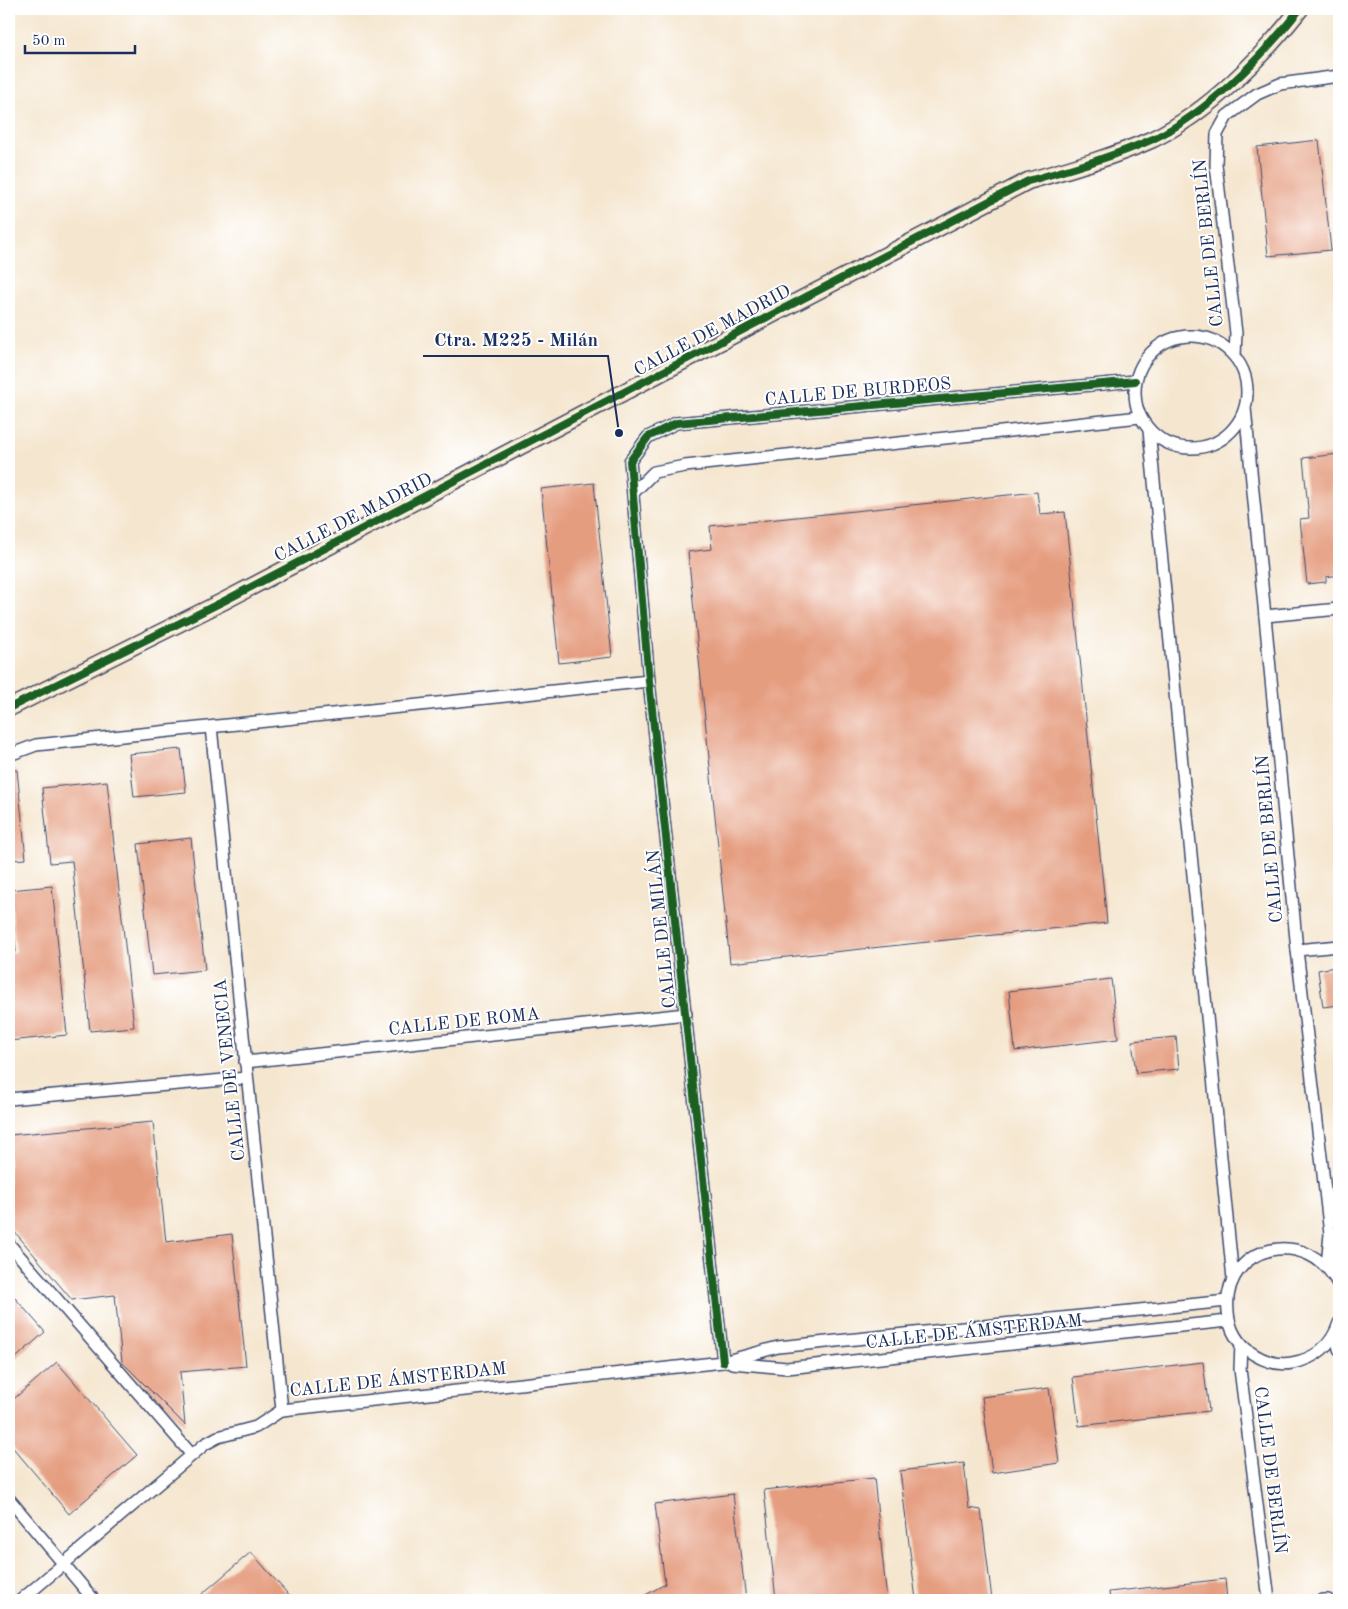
<svg xmlns="http://www.w3.org/2000/svg" width="1348" height="1609" viewBox="0 0 1348 1609" font-family="'Old Standard TT',serif">
<rect width="100%" height="100%" fill="#fff"/>
<filter id="ink" filterUnits="userSpaceOnUse"><feTurbulence type="fractalNoise" baseFrequency=".02" numOctaves="2"/><feDisplacementMap in="SourceGraphic" scale="10" xChannelSelector="R" yChannelSelector="G"/><feConvolveMatrix kernelMatrix="1 2 1 2 8 2 1 2 1" color-interpolation-filters="sRGB"/></filter>
<filter id="wash" filterUnits="userSpaceOnUse"><feTurbulence type="fractalNoise" baseFrequency=".0096" numOctaves="4" result="noise"/><feDisplacementMap in="SourceGraphic" scale="20" xChannelSelector="R" yChannelSelector="G"/><feGaussianBlur stdDeviation="1.12" result="paint"/><feColorMatrix in="noise" values="0 0 0 0 0 0 0 0 0 0 0 0 0 0 0 0 0 1.4 0 .05"/><feComposite in="paint" operator="in"/></filter>
<g filter="url(#wash)">
<rect width="100%" height="100%" fill="#f5e6cf"/>
<g id="blocks">
<!-- building -->
<g fill="#e59d80">
<path d="M 1319,140 L 1331,250 L 1268,256 L 1257,147 Z"/>
<path d="M 1339,454 L 1339,575 L 1326,577 L 1326,582 L 1307,584 L 1300,519 L 1309,518 L 1303,458 Z"/>
<path d="M 594,483 L 612,657 L 559,663 L 541,489 Z"/>
<path d="M 1037,492 L 1040,514 L 1065,512 L 1107,923 L 730,963 L 688,552 L 712,549 L 710,526 Z"/>
<path d="M 181,749 L 186,792 L 134,797 L 129,754 Z"/>
<path d="M 17,770 L 26,859 L 9,860 L 9,771 Z"/>
<path d="M 107,781 L 134,1027 L 90,1031 L 72,861 L 50,863 L 42,788 Z"/>
<path d="M 191,838 L 205,970 L 152,975 L 138,844 Z"/>
<path d="M 52,886 L 67,1035 L 9,1041 L 9,953 L 16,952 L 10,890 Z"/>
<path d="M 1335,967 L 1339,1005 L 1323,1007 L 1318,970 Z"/>
<path d="M 1111,979 L 1118,1039 L 1015,1051 L 1009,991 Z"/>
<path d="M 1176,1037 L 1179,1069 L 1136,1073 L 1132,1041 Z"/>
<path d="M 153,1122 L 166,1242 L 232,1234 L 246,1366 L 180,1372 L 185,1425 L 122,1362 L 115,1295 L 72,1300 L 9,1225 L 9,1135 Z"/>
<path d="M 15,1298 L 45,1332 L 9,1364 L 9,1303 Z"/>
<path d="M 57,1362 L 137,1455 L 69,1514 L 9,1443 L 9,1403 Z"/>
<path d="M 1203,1362 L 1209,1411 L 1079,1426 L 1073,1377 Z"/>
<path d="M 1049,1388 L 1059,1463 L 992,1473 L 982,1397 Z"/>
<path d="M 964,1463 L 969,1508 L 981,1510 L 992,1600 L 916,1600 L 900,1471 Z"/>
<path d="M 874,1478 L 887,1600 L 776,1600 L 764,1490 Z"/>
<path d="M 733,1494 L 746,1600 L 637,1600 L 665,1584 L 655,1504 Z"/>
<path d="M 251,1552 L 293,1600 L 195,1600 Z"/>
<path d="M 1225,1579 L 1227,1600 L 1110,1600 L 1109,1592 Z"/>
</g>
</g>
</g>
<g filter="url(#ink)">
<use href="#blocks" fill-opacity="0" stroke="#3c4a6f" stroke-width="1"/>
<g fill="none" stroke-linecap="round" stroke-linejoin="round">
<!-- street casing -->
<g stroke="#3c4a6f" stroke-width="14">
<g id="street">
<circle cx="1191" cy="392" r="56"/>
<path d="M 1235,356 L 1236,333 L 1216,165 L 1217,134 L 1227,116 L 1257,94 L 1280,84 L 1339,76"/>
<path d="M 1245,408 L 1297,950 L 1330,1234 L 1327,1266"/>
<path d="M 1149,430 L 1233,1279"/>
<path d="M 634,492 L 654,472 L 685,466 L 1140,417"/>
<path d="M 1265,616 L 1339,609"/>
<path d="M 211,727 L 282,1410"/>
<path d="M 9,755 L 36,745 L 649,681"/>
<path d="M 1297,950 L 1339,946"/>
<path d="M 245,1062 L 686,1014"/>
<path d="M 9,1099 L 247,1078"/>
<path d="M 9,1244 L 192,1455"/>
<path d="M 1339,1286 C 1310,1224 1221,1244 1228,1312 C 1229,1327 1235,1339 1246,1349 C 1259,1359 1275,1366 1292,1363 C 1315,1359 1332,1345 1339,1323"/>
<path d="M 1336,1334 L 1339,1349"/>
<path d="M 1241,1344 L 1240,1369 L 1269,1600"/>
<path d="M 723,1362 L 649,681 L 630,461 L 648,437 L 676,423 L 1135,381"/>
<path d="M 732,1363 L 787,1368 L 1228,1321"/>
<path d="M 9,1499 L 94,1600"/>
<path d="M 21,1600 L 205,1444 L 218,1437 L 256,1427 L 282,1410 L 723,1362 L 778,1347 L 1227,1301"/>
<path d="M 1323,1600 L 1328,1600"/>
</g>
</g>
<!-- secondary casing -->
<g stroke="#3c4a6f" stroke-width="19">
<path id="secondary" d="M 9,708 L 224,601 L 1028,181 C 1070,169 1113,157 1153,139 C 1209,112 1262,57 1300,9"/>
</g>
<!-- street -->
<use href="#street" stroke="#fff" stroke-width="11"/>
<!-- secondary -->
<use href="#secondary" stroke="#fde5c5" stroke-width="16"/>
<!-- cycleway casing -->
<g stroke="#fff" stroke-width="11">
<g id="cycleway">
<path d="M 9,708 L 224,601 L 1028,181 C 1070,169 1113,157 1153,139 C 1209,112 1262,57 1300,9"/>
<path d="M 723,1362 L 649,681 L 630,461 L 648,437 L 676,423 L 1135,381"/>
</g>
</g>
<!-- cycleway -->
<use href="#cycleway" stroke="#1b5e20" stroke-width="8"/>
</g>
</g>
<g text-anchor="middle" stroke-width="4" stroke-linejoin="round" paint-order="stroke">
<!-- street labels -->
<g font-size="18" fill="#1b2f5e" stroke="#fff">
<text transform="translate(1208 243) rotate(-96)" y="6">CALLE DE BERLÍN</text>
<text transform="translate(712 330) rotate(-28)" y="6">CALLE DE MADRID</text>
<text transform="translate(858 391) rotate(-5)" y="6">CALLE DE BURDEOS</text>
<text transform="translate(353 517) rotate(-27)" y="6">CALLE DE MADRID</text>
<text transform="translate(1269 839) rotate(-95)" y="6">CALLE DE BERLÍN</text>
<text transform="translate(661 929) rotate(-96)" y="6">CALLE DE MILÁN</text>
<text transform="translate(464 1021) rotate(-6)" y="6">CALLE DE ROMA</text>
<text transform="translate(229 1070) rotate(-96)" y="6">CALLE DE VENECIA</text>
<text transform="translate(974 1331) rotate(-6)" y="6">CALLE DE ÁMSTERDAM</text>
<text transform="translate(398 1379) rotate(-6)" y="6">CALLE DE ÁMSTERDAM</text>
<text transform="translate(1271 1470) rotate(83)" y="6">CALLE DE BERLÍN</text>
</g>
</g>
<!-- callouts -->
<path fill="none" stroke="#1b2f5e" stroke-width="2" d="M619 433L608 356H423"/>
<circle fill="#1b2f5e" stroke="#fff" stroke-width="2" cx="619" cy="433" r="5"/>
<g font-size="19" text-anchor="middle" font-weight="bold" fill="#1b2f5e" stroke="#fff" stroke-width="4" stroke-linejoin="round" paint-order="stroke">
<text x="516" y="346">Ctra. M225 - Milán</text>
</g>
<!-- margin -->
<rect width="1348" height="1609" fill="none" stroke="#fff" stroke-width="30"/>
<!-- scale -->
<path d="M25 45v8h110v-8" fill="none" stroke="#1b2f5e" stroke-width="2.5"/>
<text x="32" y="45" font-size="15" fill="#1b2f5e" stroke="#ffffff" stroke-width="4" paint-order="stroke">50 m</text>
</svg>
